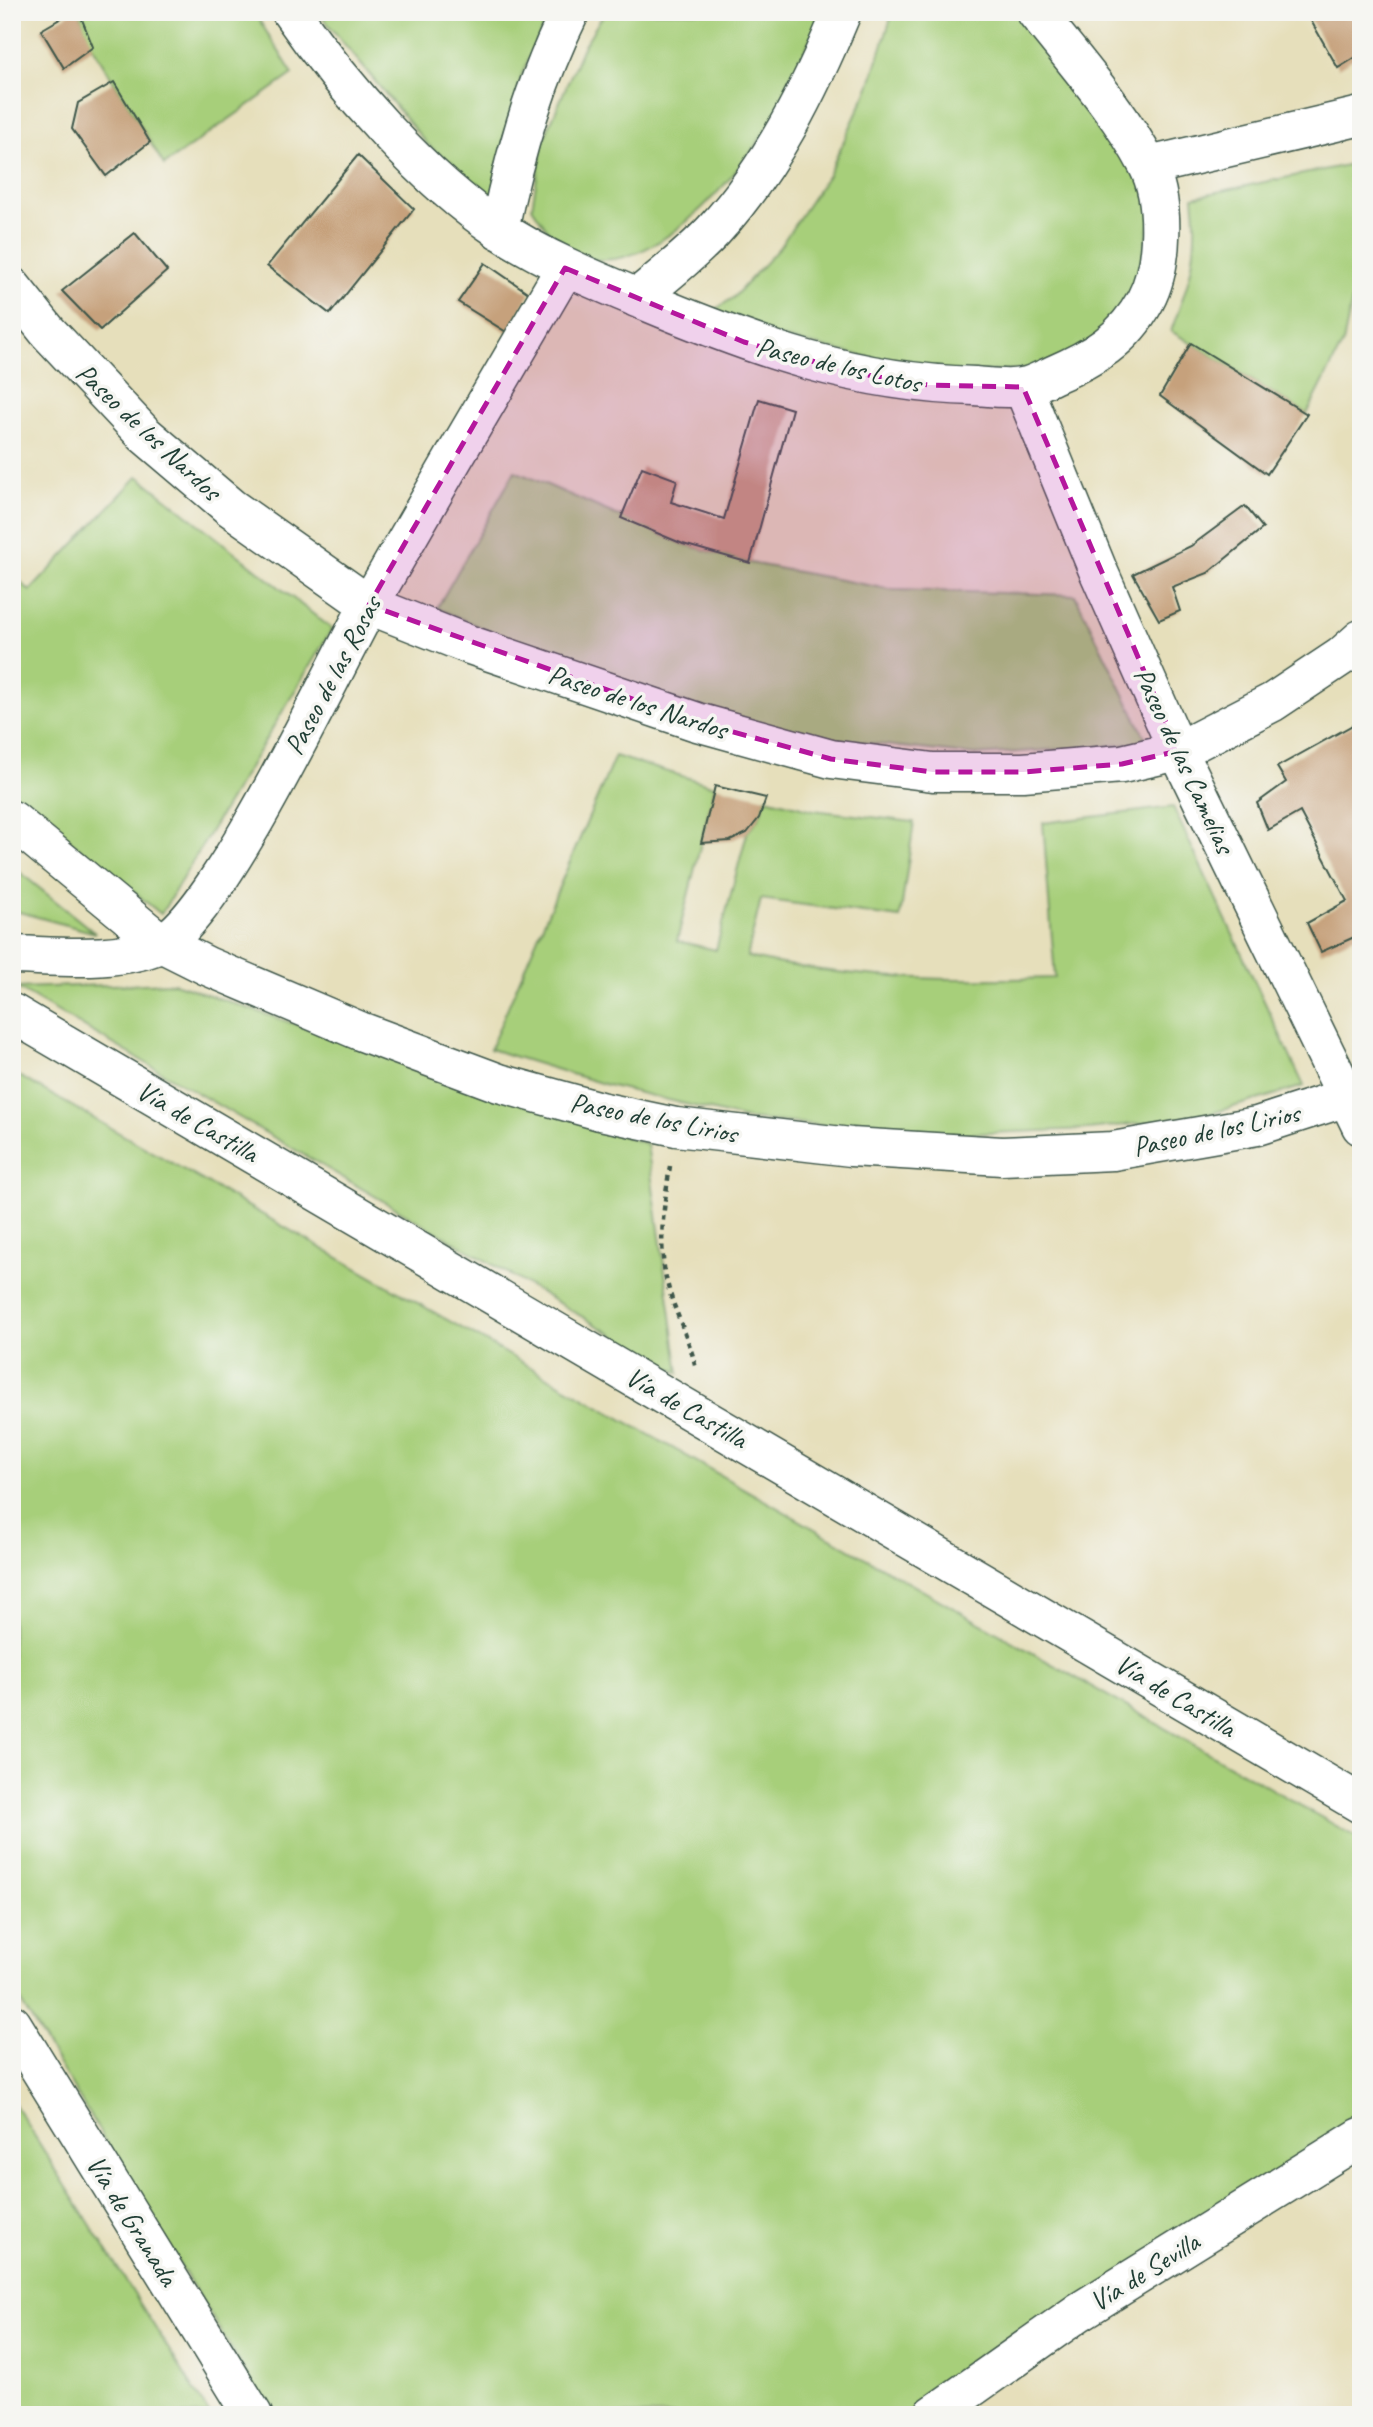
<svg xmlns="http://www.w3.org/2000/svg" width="1373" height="2427" viewBox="0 0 1373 2427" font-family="Caveat,sans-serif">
<rect width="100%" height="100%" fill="#f6f6f2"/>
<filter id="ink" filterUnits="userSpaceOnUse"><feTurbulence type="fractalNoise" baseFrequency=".0143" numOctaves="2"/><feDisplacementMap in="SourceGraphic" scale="14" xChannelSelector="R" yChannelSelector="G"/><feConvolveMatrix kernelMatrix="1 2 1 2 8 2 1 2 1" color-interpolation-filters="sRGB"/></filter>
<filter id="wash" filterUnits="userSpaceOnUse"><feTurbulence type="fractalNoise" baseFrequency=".00686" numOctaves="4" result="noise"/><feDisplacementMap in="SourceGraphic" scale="28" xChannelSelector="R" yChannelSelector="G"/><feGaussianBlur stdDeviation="1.57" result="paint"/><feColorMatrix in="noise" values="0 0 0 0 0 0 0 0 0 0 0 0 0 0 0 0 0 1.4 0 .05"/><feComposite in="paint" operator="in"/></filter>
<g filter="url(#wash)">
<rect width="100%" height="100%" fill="#e6dfbb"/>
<!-- green -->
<g fill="#a7cf7a" stroke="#638657" stroke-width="2">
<path d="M 79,12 L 254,12 L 293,74 L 164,165 L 88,39 Z"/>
<path d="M 318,12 L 550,12 L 522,74 L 505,142 L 497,206 L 426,143 Z"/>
<path d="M 605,12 L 822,12 C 808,43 796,75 781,105 C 751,162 663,272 590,259 C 562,255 546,229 532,207 L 543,141 L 583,47 Z"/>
<path d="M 893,12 L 1017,12 L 1077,82 L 1139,168 L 1152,215 L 1130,310 L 1064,367 L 942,374 L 700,319 L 733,298 L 779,248 L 828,175 L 869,87 Z"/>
<path d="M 1361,162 L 1361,259 L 1343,343 L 1307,414 L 1171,331 C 1190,281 1200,251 1193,197 Z"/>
<path d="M 515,471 L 683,544 L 750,563 L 894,590 L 1075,595 L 1148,743 L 975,755 L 803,736 L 595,678 L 437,608 Z"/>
<path d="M 138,476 L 332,629 L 161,914 L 12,794 L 12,574 L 30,591 Z"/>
<path d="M 615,756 L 715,786 L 677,941 L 716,950 L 747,833 L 759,818 L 766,798 L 813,810 L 914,822 L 900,918 L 761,899 L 747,957 C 849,980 951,981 1055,978 L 1043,823 L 1173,807 L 1304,1086 L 1199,1117 L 1088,1129 L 940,1135 L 747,1119 L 607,1085 L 490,1049 Z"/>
<path d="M 12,866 L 95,933 L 12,910 Z"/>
<path d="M 174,983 L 647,1144 L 679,1373 L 17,988 Z"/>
<path d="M 12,1072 L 1361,1840 L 1361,2130 L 906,2415 L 271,2415 L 12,1987 Z"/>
<path d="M 12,2100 L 210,2415 L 12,2415 Z"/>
</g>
<g id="blocks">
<!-- building -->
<g fill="#c6a17c">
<path d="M 72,12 L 79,12 L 93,47 L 64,68 L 41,30 Z"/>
<path d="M 1306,12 L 1361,12 L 1361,54 L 1338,68 Z"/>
<path d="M 114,82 L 150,142 L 106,176 L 72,129 L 78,103 Z"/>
<path d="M 358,155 L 414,209 L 330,314 L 267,266 Z"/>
<path d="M 135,233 L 167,271 L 100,330 L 62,291 Z"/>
<path d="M 485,263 L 530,294 L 508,333 L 458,302 Z"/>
<path d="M 1191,343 L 1307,414 L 1267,474 L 1160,396 Z"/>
<path d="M 759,399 L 792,409 L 750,563 L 683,544 L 621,518 L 642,467 L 677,480 L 671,502 L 724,519 Z"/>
<path d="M 1245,506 L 1263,528 L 1208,573 L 1172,587 L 1180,611 L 1159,620 L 1133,574 L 1191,546 Z"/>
<path d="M 1360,721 L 1361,934 L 1321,952 L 1307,923 L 1347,901 L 1300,812 L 1268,830 L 1257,803 L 1286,782 L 1277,767 Z"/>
<path d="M 715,786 L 766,798 L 759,818 L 747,833 L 730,841 L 701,843 Z"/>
</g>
</g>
</g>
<g filter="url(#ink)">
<use href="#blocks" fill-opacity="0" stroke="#3d5548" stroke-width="2"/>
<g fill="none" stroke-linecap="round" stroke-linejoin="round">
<!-- minor casing -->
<g stroke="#3d5548" stroke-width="41">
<g id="minor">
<path d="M 291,12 C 343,87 424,180 500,230 C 545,260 595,280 645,301 C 755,347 854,383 975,386 C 990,387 1007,390 1022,387 C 1032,386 1044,379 1053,375 C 1093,358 1124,340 1145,301 C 1164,266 1166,200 1147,164 C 1120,112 1073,59 1036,12"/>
<path d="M 1149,166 L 1361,116"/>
<path d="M 499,230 C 514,154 535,82 570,12"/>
<path d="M 12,287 L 48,332 L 144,434 L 230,507 L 369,605 L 470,645 L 697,722 L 831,759 L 933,772 L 1023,772 L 1122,764 L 1178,751 L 1273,702 L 1342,656 L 1361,639"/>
<path d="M 637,298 C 663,276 691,255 714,230 C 771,168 810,89 842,12"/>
<path d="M 1023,387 L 1097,568 L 1178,751 L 1361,1126"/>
<path d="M 12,820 L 161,943 L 207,966 L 360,1031 L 499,1083 L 600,1111 L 676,1127 L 851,1147 L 1002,1156 L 1113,1151 L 1257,1126 L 1347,1097 L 1361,1089"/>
<path d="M 12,955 C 58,956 116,963 160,944 C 218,917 333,669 370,603 C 434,491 500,379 565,268"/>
<path d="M 12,1013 L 1361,1804"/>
<path d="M 12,2024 L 253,2415"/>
<path d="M 933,2415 L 1079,2312 L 1361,2137"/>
</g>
</g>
<!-- path -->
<path stroke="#3d5548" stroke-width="4.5" stroke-dasharray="5 5" stroke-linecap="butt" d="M 670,1166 C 664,1205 657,1247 668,1286 C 675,1314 690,1339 696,1369"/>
<!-- minor -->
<use href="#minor" stroke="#fff" stroke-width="38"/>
</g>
</g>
<!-- marked area -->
<path fill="#b5179e" fill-opacity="0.2" stroke="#b5179e" stroke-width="5" stroke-dasharray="14 9" stroke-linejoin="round" d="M 565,268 L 744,342 L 855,373 L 928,385 L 1023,387 L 1178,751 L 1122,764 L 1023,772 L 933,772 L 831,759 L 697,722 L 369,605 Z"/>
<g text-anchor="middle" stroke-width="7" stroke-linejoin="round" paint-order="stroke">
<!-- street labels -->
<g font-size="28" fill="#1f3d34" stroke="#f6f6f2">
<text transform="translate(839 364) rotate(13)" y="10">Paseo de los Lotos</text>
<text transform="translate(149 431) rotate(43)" y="10">Paseo de los Nardos</text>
<text transform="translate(332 675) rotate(-62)" y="10">Paseo de las Rosas</text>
<text transform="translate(638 701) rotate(18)" y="10">Paseo de los Nardos</text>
<text transform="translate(1185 760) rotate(65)" y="10">Paseo de las Camelias</text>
<text transform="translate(654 1117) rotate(11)" y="10">Paseo de los Lirios</text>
<text transform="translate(198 1121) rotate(30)" y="10">Vía de Castilla</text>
<text transform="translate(1216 1129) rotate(-12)" y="10">Paseo de los Lirios</text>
<text transform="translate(687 1407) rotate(30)" y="10">Vía de Castilla</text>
<text transform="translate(1176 1695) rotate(31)" y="10">Vía de Castilla</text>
<text transform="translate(133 2220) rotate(58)" y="10">Vía de Granada</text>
<text transform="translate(1144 2271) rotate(-32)" y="10">Vía de Sevilla</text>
</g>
</g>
<!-- margin -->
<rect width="1373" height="2427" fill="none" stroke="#f6f6f2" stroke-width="42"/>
</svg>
